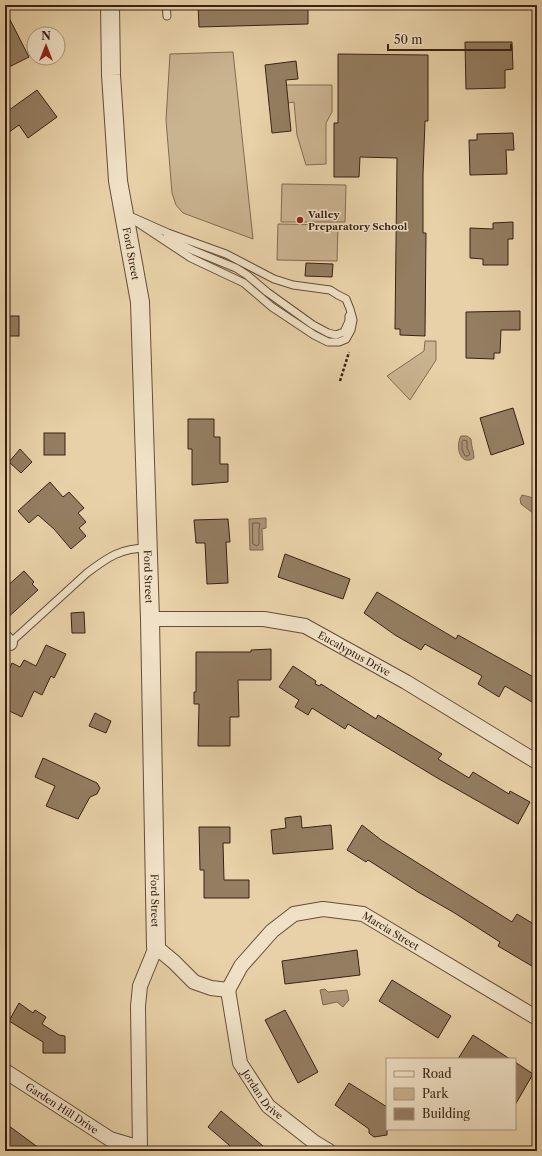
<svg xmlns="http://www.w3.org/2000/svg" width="542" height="1156" font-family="'Libre Caslon Text',serif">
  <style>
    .green { fill: #cab38f; stroke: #826a52 }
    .water { fill: #ac9576; stroke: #7e674f }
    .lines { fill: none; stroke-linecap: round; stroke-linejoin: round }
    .shore { stroke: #725b45; stroke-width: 1 }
    .building { fill: #947d61; stroke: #392114 }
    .service-casing { stroke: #654d39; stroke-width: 9 }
    .minor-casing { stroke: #654d39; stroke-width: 16 }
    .tertiary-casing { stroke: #654d39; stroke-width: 20 }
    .path { stroke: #392114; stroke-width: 2.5; stroke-dasharray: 3 2; stroke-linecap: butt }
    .service { stroke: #f0e1c6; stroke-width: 7 }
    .minor { stroke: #f0e1c6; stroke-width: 14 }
    .tertiary { stroke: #f0e1c6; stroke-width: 18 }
    .poi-dot { fill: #8f2418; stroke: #f0e1c6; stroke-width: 1.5 }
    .labels { text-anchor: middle; stroke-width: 3; stroke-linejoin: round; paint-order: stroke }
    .poi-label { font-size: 10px; font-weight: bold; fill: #392114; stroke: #f0e1c6; text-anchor: start }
    .street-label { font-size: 10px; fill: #392114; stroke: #f0e1c6 }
  </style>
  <rect width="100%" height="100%" fill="#e8d1a8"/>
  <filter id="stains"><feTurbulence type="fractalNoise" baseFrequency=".005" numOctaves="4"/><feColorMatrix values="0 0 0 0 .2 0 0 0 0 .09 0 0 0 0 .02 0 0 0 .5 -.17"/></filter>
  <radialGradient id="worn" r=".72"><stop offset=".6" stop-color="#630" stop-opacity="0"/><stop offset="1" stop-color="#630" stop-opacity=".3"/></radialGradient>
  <g class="green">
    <polygon points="233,52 253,239 183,213 176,205 172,193 166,120 170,54"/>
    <polygon points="286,85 332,85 332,112 326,123 326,164 306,165 297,135 294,102 288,103"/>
    <polygon points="282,184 346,185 345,222 281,222"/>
    <polygon points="278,224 338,225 337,261 277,260"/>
    <polygon points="425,341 436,341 436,360 410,400 387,376 424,351"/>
  </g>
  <g class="water">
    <path d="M461,436H467L471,439C471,446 474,451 474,458C460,467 455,446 461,436Z"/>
    <polygon points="522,495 530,497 537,501 537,516 521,504 520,499"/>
    <polygon points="266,518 266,528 262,529 263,550 250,550 249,519"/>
    <polygon points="325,989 328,992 347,990 349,1000 343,1007 337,1002 323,1005 320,990"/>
  </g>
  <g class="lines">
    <g class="shore">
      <polygon points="464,440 467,441 467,448 470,454 468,456 465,456 462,449 462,442"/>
      <polygon points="253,523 259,523 260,524 259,529 259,544 257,546 253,544"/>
    </g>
  </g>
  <g class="building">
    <polygon points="198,5 308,5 308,24 199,27"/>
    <polygon points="5,10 29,57 5,69"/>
    <polygon points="465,42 512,42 513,69 505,70 505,88 466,89"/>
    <polygon points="338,54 428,55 428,121 425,121 423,175 423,233 426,233 425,336 400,335 400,329 395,329 397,158 360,157 359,177 334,177 334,123 338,123"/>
    <polygon points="296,61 298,79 286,80 291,131 272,133 265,65"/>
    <polygon points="37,90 57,117 28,138 19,125 5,135 5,113"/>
    <polygon points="513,133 514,150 506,150 507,174 470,175 469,140 477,140 477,134"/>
    <polygon points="513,222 513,239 508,239 508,265 483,265 483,259 470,258 470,228 493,229 493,223"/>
    <polygon points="306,263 333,264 332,277 305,276"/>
    <polygon points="520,311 520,330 501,330 500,353 494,353 494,359 466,358 466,312"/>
    <rect x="5" y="316" width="14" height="20"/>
    <polygon points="513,408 524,444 491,455 480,418"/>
    <polygon points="188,419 214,419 214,437 220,437 220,464 228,464 228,482 192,485 192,449 188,449"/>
    <rect x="44" y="433" width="21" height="22"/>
    <polygon points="20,449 32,462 21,473 9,462"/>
    <polygon points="50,482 63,497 69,492 84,508 78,513 86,522 79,528 86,536 71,549 54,529 38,515 29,523 18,511"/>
    <polygon points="228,519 230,542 226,542 228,583 207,584 205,543 196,543 194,520"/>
    <polygon points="285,554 350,579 343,599 278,577"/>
    <polygon points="24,571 34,582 32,584 38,590 5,620 5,588"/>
    <polygon points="377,592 456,639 458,635 537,679 537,705 505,686 499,697 478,684 482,676 425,644 421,650 395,635 364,613"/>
    <polygon points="84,612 85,633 72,633 71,613"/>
    <polygon points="46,645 66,654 54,678 51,676 42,695 34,691 22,717 5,709 5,677 12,663 20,667 24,660 36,666"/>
    <polygon points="271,649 271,680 238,680 239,717 230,717 230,746 198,746 199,704 194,704 194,692 196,692 196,652 251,652 251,650"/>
    <polygon points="293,666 316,681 315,684 320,686 321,684 376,719 378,715 442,754 438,759 469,778 473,772 509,794 510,791 530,802 518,824 439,779 348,724 345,729 312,708 308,715 295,707 299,700 279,687"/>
    <polygon points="95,713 111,721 106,733 89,726"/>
    <polygon points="43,758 97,783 100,788 97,794 90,797 78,819 46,806 55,786 35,777"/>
    <polygon points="301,816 302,828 331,825 333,849 273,854 271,830 286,828 285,818"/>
    <polygon points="362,825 381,840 512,922 517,914 537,926 537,969 498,946 500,942 453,912 418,892 368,860 366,862 347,850"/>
    <polygon points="199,827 230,827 230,843 223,843 224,880 249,880 249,898 204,898 204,870 200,870"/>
    <polygon points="357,950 360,975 285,984 282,961"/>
    <polygon points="392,980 451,1016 438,1038 379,1001"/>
    <polygon points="19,1003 33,1013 35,1010 46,1017 42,1024 59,1035 65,1036 65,1053 43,1053 43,1042 9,1021"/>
    <polygon points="285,1010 318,1072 298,1083 265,1020"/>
    <polygon points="473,1035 510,1059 458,1059"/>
    <polygon points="515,1062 533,1074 515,1105"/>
    <polygon points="349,1083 387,1107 387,1135 374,1137 369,1133 369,1129 335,1105"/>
    <polygon points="221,1111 269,1151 236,1151 208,1127"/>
    <polygon points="5,1123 43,1151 10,1151 5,1147"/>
  </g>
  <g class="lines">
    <defs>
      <g id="service">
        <polyline points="166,5 167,16"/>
        <polygon points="123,213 168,233 226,254 274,279 293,285 330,290 338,295 346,299 350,309 353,320 351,330 346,339 339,342 328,342 314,335 272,307 244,283 191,258"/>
        <polyline points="167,237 192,250 236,268 247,275 267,292 313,325 328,333 336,335 344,332 349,321 349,316"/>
        <path d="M10,643L87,573C108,557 121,548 147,548"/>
      </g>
      <g id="minor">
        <path id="s1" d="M150,619H264L305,626L406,682L537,762"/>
        <polyline points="5,638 10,643"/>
        <path id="s2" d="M228,990L241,966L272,931L294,914L323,909L363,914L537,1018"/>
        <path id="s3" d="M228,990L240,1063L268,1106L314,1142L329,1151"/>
        <path id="s4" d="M5,1071L110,1139L140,1148"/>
        <polyline points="140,1151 138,1006 140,986 156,947 174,962 194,982 211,988 228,990"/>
      </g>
      <g id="tertiary">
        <path id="s5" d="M110,5L111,75L118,181L140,302L150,619L156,947"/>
      </g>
    </defs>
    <use href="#service" class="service-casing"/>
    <use href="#minor" class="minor-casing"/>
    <use href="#tertiary" class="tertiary-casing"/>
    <polyline class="path" points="340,381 349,352"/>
    <use href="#service" class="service"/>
    <use href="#minor" class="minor"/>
    <use href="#tertiary" class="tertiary"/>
  </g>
  <circle class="poi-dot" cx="300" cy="220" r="4"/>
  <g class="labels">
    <g class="poi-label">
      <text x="308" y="218">Valley<tspan x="308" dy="12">Preparatory School</tspan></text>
    </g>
    <g class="street-label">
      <text dy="4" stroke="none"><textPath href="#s5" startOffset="250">Ford Street</textPath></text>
      <text dy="4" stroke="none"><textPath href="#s5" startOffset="574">Ford Street</textPath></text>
      <text dy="4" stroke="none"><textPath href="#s1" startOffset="212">Eucalyptus Drive</textPath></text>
      <text dy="4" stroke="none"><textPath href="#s5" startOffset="898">Ford Street</textPath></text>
      <text dy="4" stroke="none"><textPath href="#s2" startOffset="204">Marcia Street</textPath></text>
      <text dy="4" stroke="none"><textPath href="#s3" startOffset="113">Jordan Drive</textPath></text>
      <text dy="4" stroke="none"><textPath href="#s4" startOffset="68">Garden Hill Drive</textPath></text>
    </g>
  </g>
  <rect width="542" height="1156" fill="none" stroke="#e8d1a8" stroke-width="20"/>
  <rect x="6" y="6" width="530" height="1144" fill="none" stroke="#392114" stroke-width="2"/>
  <rect x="10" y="10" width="522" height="1136" fill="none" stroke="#392114"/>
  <rect x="386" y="1058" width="130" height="72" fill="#f0e1c6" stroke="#a7947f"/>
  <rect x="394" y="1071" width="20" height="6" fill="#f0e1c6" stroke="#a7947f"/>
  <text x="422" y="1078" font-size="12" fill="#392114">Road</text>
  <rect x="394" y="1088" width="20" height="12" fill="#cab38f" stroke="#a7947f"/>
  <text x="422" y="1098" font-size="12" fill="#392114">Park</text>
  <rect x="394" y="1108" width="20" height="12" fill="#947d61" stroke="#a7947f"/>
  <text x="422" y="1118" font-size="12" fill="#392114">Building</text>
  <g transform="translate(46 46)"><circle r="19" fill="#f0e1c6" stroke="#a7947f"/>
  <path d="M0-3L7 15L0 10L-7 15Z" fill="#8f2418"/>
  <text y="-6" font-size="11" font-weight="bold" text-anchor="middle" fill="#392114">N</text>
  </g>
  <path d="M388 44v6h123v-6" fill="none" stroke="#392114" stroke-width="2"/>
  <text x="394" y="44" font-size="12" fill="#392114" stroke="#f0e1c6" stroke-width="3" paint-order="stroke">50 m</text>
  <rect width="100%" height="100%" filter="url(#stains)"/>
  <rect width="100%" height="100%" fill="url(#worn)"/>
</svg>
